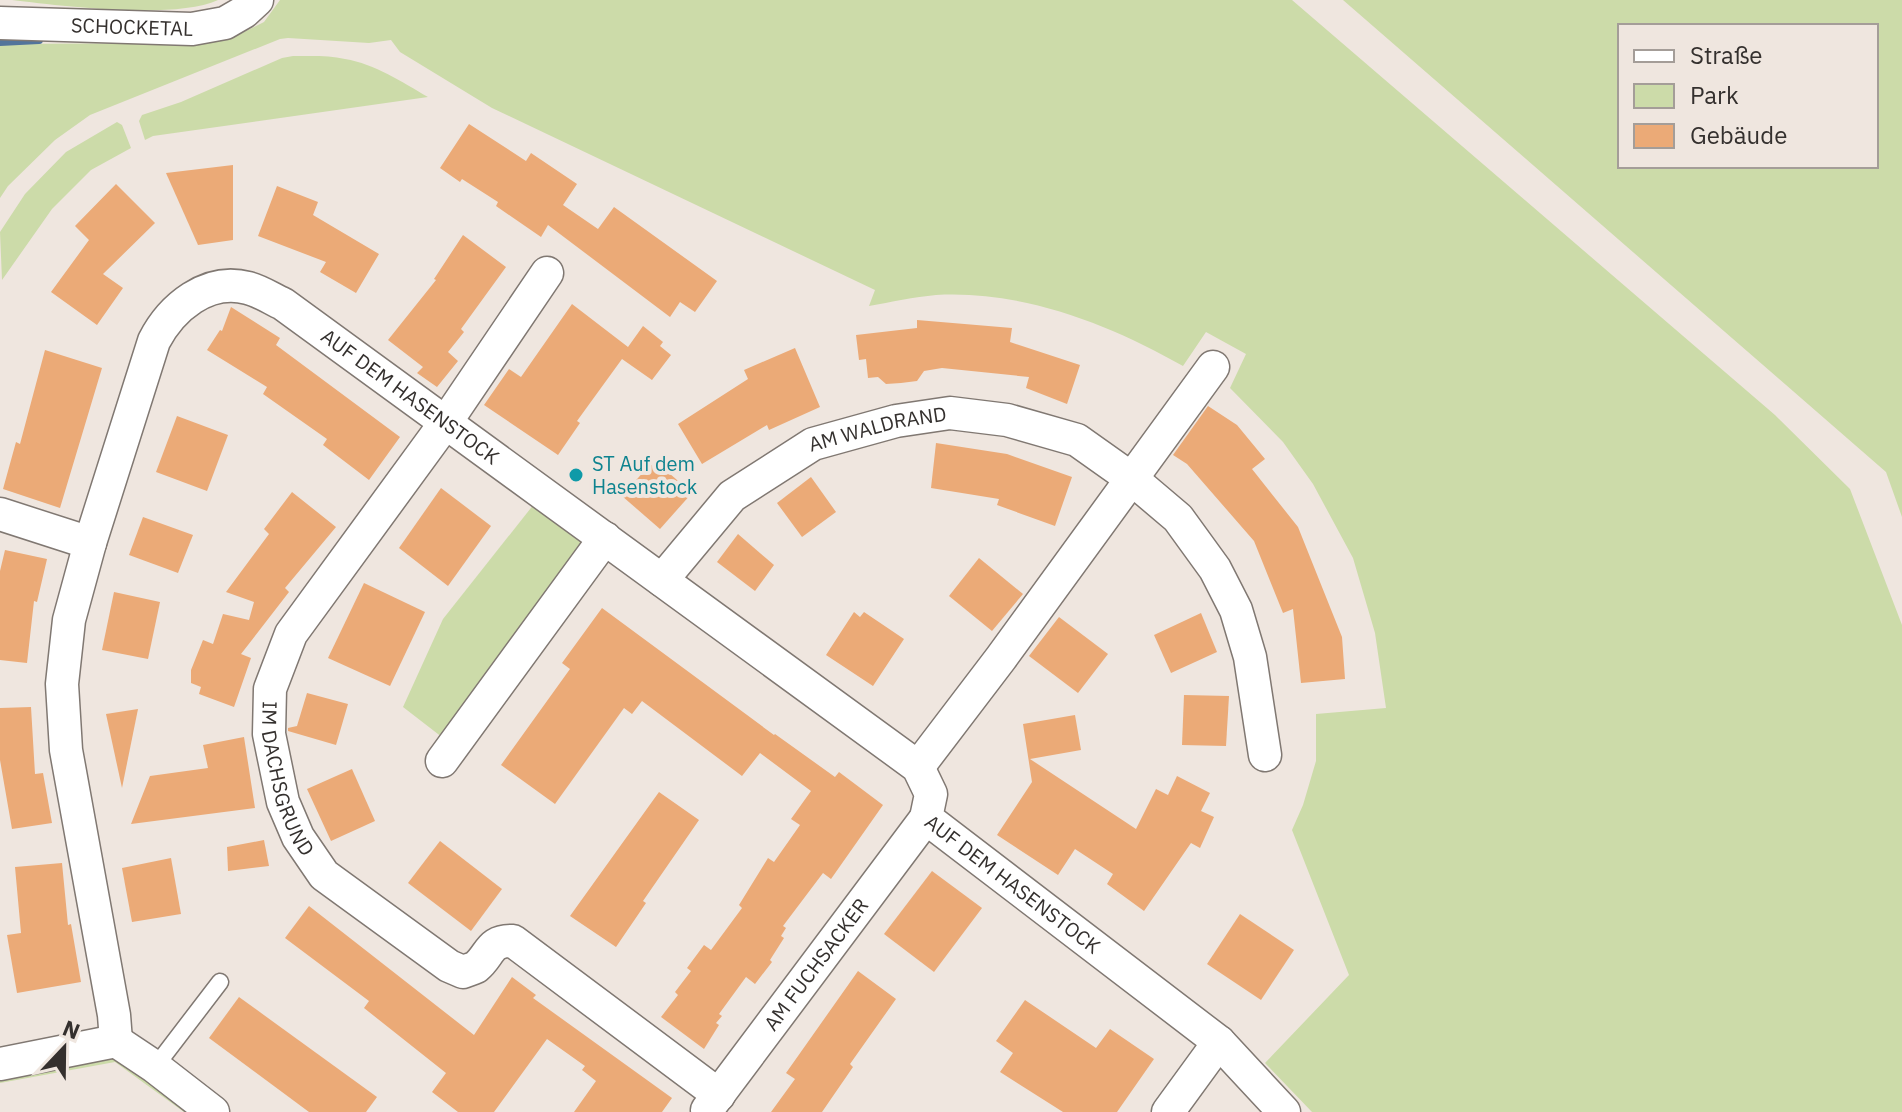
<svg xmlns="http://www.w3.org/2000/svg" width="1902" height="1112" font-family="'IBM Plex Sans',sans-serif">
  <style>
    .green { fill: #ccdba9; fill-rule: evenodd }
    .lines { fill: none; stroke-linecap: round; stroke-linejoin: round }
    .stream { stroke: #53749b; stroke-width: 8 }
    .building { fill: #ebaa77 }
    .lane-casing { stroke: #807872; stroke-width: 19 }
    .street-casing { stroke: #807872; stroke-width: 35 }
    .lane { stroke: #fff; stroke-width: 16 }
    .street { stroke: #fff; stroke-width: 32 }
    .culture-dot { fill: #0f9aa8; stroke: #efe6df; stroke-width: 3 }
    .labels { text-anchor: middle; stroke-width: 8; stroke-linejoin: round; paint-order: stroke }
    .street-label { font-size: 20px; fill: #34302e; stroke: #efe6df }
    .culture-label { font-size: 20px; fill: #0d838f; stroke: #efe6df; text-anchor: start }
  </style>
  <rect width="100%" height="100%" fill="#efe6df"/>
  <g class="green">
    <path d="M12,0H218C174,20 62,6 12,0Z"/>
    <path d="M280,0H1292L1775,415L1850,489L1902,625V1112H1312L1265,1063L1349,975L1292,830L1303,805L1316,761V714L1386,708L1375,633L1353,558L1313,484L1283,442L1230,388L1246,354L1206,332L1183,366C1109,324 1022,290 936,295C914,297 891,302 869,306L875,290L492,108L400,52L391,40L369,43L288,38L280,39L90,115L55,140L8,186L0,198V44L185,43L234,37L264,22Z"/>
    <path d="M1343,0H1902V517L1886,472ZM1620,26H1876V166H1620Z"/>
    <path d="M293,56C310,56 329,55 345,59C375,64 402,82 428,97L153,136L145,140L139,121L142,115L181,102L282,58Z"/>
    <polygon points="117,122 122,125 131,148 91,170 52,209 2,280 0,232 25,194 66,152"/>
    <polygon points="538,499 595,538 447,741 403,707 443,619"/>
    <polygon points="112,1054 196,1112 184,1112 115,1062 0,1083 0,1076"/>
  </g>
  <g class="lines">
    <polyline class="stream" points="0,42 39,40"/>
  </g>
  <g class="building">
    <polygon points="469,124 526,161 531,153 577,184 563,205 598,229 614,207 717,281 695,312 680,302 670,317 548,225 541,237 496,206 498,202 462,179 460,182 440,168"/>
    <polygon points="233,165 233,240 198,245 166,173"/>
    <polygon points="116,184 155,223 103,274 123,288 97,325 51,292 89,240 75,226"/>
    <polygon points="277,186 318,202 313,215 379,254 356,293 320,272 326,262 258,236"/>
    <polygon points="463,235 506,267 461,329 464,332 448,352 458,361 437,387 417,373 423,367 388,340 436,280 434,279"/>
    <polygon points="572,304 628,347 643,326 663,342 660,346 671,355 652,380 622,359 577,421 580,423 558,455 484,405 509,369 521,377"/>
    <polygon points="231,307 280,338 276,345 400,437 369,480 323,445 327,439 263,394 267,387 207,350 220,330 222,331"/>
    <polygon points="917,320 1012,328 1010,342 1080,365 1067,404 1026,388 1029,377 942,368 924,371 917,381 901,383 886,384 878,377 868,378 866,359 859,360 856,335 917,328"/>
    <polygon points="795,348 820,407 769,430 767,425 702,464 678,424 748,379 744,370"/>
    <polygon points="45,350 102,368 60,508 3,489 16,442 20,444"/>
    <polygon points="1208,406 1237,425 1265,459 1252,469 1298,527 1342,637 1345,679 1301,683 1293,609 1283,613 1254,541 1187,464 1173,455"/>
    <polygon points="177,416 228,435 207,491 156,472"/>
    <polygon points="936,443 1007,454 1072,477 1055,526 997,505 999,499 931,488"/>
    <polygon points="654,460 692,493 660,529 622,496"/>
    <polygon points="811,477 836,512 802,537 777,503"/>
    <polygon points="441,488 491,526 448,586 399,548"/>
    <polygon points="292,492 336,527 285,588 289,592 241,654 251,658 234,707 199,694 201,687 191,683 191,670 203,640 213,644 223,614 249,620 254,602 226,592 269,534 264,529"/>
    <polygon points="143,517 193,535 178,573 129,555"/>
    <polygon points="738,534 774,565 755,591 717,562"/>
    <polygon points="5,550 47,559 37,602 34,601 27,663 0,660 0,571"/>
    <polygon points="979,558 1023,594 992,631 949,596"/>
    <polygon points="364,583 425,612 390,686 328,658"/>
    <polygon points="114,592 160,602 148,659 102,650"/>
    <polygon points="602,608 774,735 775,734 835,777 839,772 883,805 831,879 823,873 783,926 786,928 781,936 784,938 770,960 772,962 755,984 746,977 719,1014 722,1016 716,1023 719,1025 704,1049 661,1017 678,995 675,992 691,971 687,968 704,945 711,950 742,908 739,905 768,858 774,862 800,825 791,819 811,791 760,753 742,776 642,701 632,714 624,708 555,804 501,765 570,669 562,663"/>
    <polygon points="854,612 860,617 864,612 904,639 873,686 826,655"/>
    <polygon points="1201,613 1217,652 1171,673 1154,635"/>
    <polygon points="1059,617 1108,654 1078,693 1029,656"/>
    <polygon points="307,693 348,704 336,745 288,731 288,728 297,726"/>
    <polygon points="1184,695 1229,696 1226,746 1182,745"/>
    <polygon points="31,707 35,774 43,773 52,823 12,829 0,760 0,708"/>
    <polygon points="138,709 122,788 106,714"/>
    <polygon points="1075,715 1081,750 1030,759 1136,829 1156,789 1168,795 1177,776 1210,793 1201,811 1214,817 1200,848 1191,843 1144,911 1107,884 1113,874 1075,849 1058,875 997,835 1032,782 1023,724"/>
    <polygon points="244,737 255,808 131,824 150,776 208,768 203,745"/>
    <polygon points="352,769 375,821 331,841 307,789"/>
    <polygon points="659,792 699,820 643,901 646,903 616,947 570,916"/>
    <polygon points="264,840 269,866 228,871 227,847"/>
    <polygon points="440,841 502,889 471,931 408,883"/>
    <polygon points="171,858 181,914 132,922 122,868"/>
    <polygon points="62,863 68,925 71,924 81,982 17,993 7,935 21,933 15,867"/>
    <polygon points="932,871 982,908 934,972 884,934"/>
    <polygon points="309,906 474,1035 512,977 536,995 533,998 672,1098 662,1112 574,1112 596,1081 582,1070 585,1066 547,1039 494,1112 458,1112 432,1092 446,1073 364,1008 369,1001 285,938"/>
    <polygon points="1240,914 1294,950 1261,1000 1207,964"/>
    <polygon points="858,971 896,999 850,1064 853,1067 822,1112 771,1112 795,1079 786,1073"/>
    <polygon points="239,997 377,1097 366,1112 309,1112 209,1038"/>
    <polygon points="1025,1000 1096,1048 1110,1029 1154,1059 1117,1112 1063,1112 1000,1072 1013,1053 996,1041"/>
  </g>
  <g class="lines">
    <defs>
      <polyline id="lane" points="155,1067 220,982"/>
      <g id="street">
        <path id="s1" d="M0,23L192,29L225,23L244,12L257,0"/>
        <path id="s2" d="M547,273L446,422L291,634L270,689L269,734L283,802L298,837L324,875L449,966L463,972C468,970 472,969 476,967C491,955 488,940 513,941L719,1095"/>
        <polyline points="0,514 90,543"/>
        <path id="s3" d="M662,580L732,496L813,444L896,421L950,413L1007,420L1077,440L1132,479L1178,518L1215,569L1236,610L1250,657L1265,755"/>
        <polyline points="442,761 605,538"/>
        <polyline points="918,767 1001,658 1213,367"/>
        <path id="s4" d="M116,1041L114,1015L66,750L62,684L69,620L90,543L154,341C171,308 207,277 248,288C260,291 272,299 283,304L918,767L931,794L926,818L1219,1042L1284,1112"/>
        <polyline points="116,1041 155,1067 213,1112"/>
        <polyline points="0,1064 116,1041"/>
        <path id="s5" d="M707,1110L926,818"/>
        <polyline points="1168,1112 1219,1042"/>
      </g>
    </defs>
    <use href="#lane" class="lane-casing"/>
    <use href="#street" class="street-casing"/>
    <use href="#lane" class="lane"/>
    <use href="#street" class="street"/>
  </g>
  <circle class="culture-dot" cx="576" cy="475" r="8"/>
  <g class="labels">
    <g class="street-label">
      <text dy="7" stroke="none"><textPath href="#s1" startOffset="132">SCHOCKETAL</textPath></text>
      <text dy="7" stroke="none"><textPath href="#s4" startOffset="1030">AUF DEM HASENSTOCK</textPath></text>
      <text dy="7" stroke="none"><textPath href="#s3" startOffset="272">AM WALDRAND</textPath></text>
      <text dy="7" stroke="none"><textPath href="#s2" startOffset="594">IM DACHSGRUND</textPath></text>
      <text dy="7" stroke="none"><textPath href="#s4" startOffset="1822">AUF DEM HASENSTOCK</textPath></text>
      <text dy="7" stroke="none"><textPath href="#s5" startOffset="182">AM FUCHSACKER</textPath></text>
    </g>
    <g class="culture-label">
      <text x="592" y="471">ST Auf dem<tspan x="592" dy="23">Hasenstock</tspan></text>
    </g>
  </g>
  <rect x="1618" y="24" width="260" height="144" fill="#efe6df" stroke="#a49d98" stroke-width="2"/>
  <rect x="1634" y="50" width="40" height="12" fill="#ffffff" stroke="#a49d98" stroke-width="2"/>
  <text x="1690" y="64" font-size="24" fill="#34302e">Straße</text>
  <rect x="1634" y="84" width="40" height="24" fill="#ccdba9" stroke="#a49d98" stroke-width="2"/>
  <text x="1690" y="104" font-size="24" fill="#34302e">Park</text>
  <rect x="1634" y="124" width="40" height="24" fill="#ebaa77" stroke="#a49d98" stroke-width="2"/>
  <text x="1690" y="144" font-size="24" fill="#34302e">Gebäude</text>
  <g transform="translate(64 1048) rotate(22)" stroke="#efe6df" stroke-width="6" paint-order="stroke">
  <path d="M0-6L14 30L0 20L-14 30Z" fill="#34302e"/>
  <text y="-12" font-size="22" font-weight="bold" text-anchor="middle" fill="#34302e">N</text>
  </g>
</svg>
